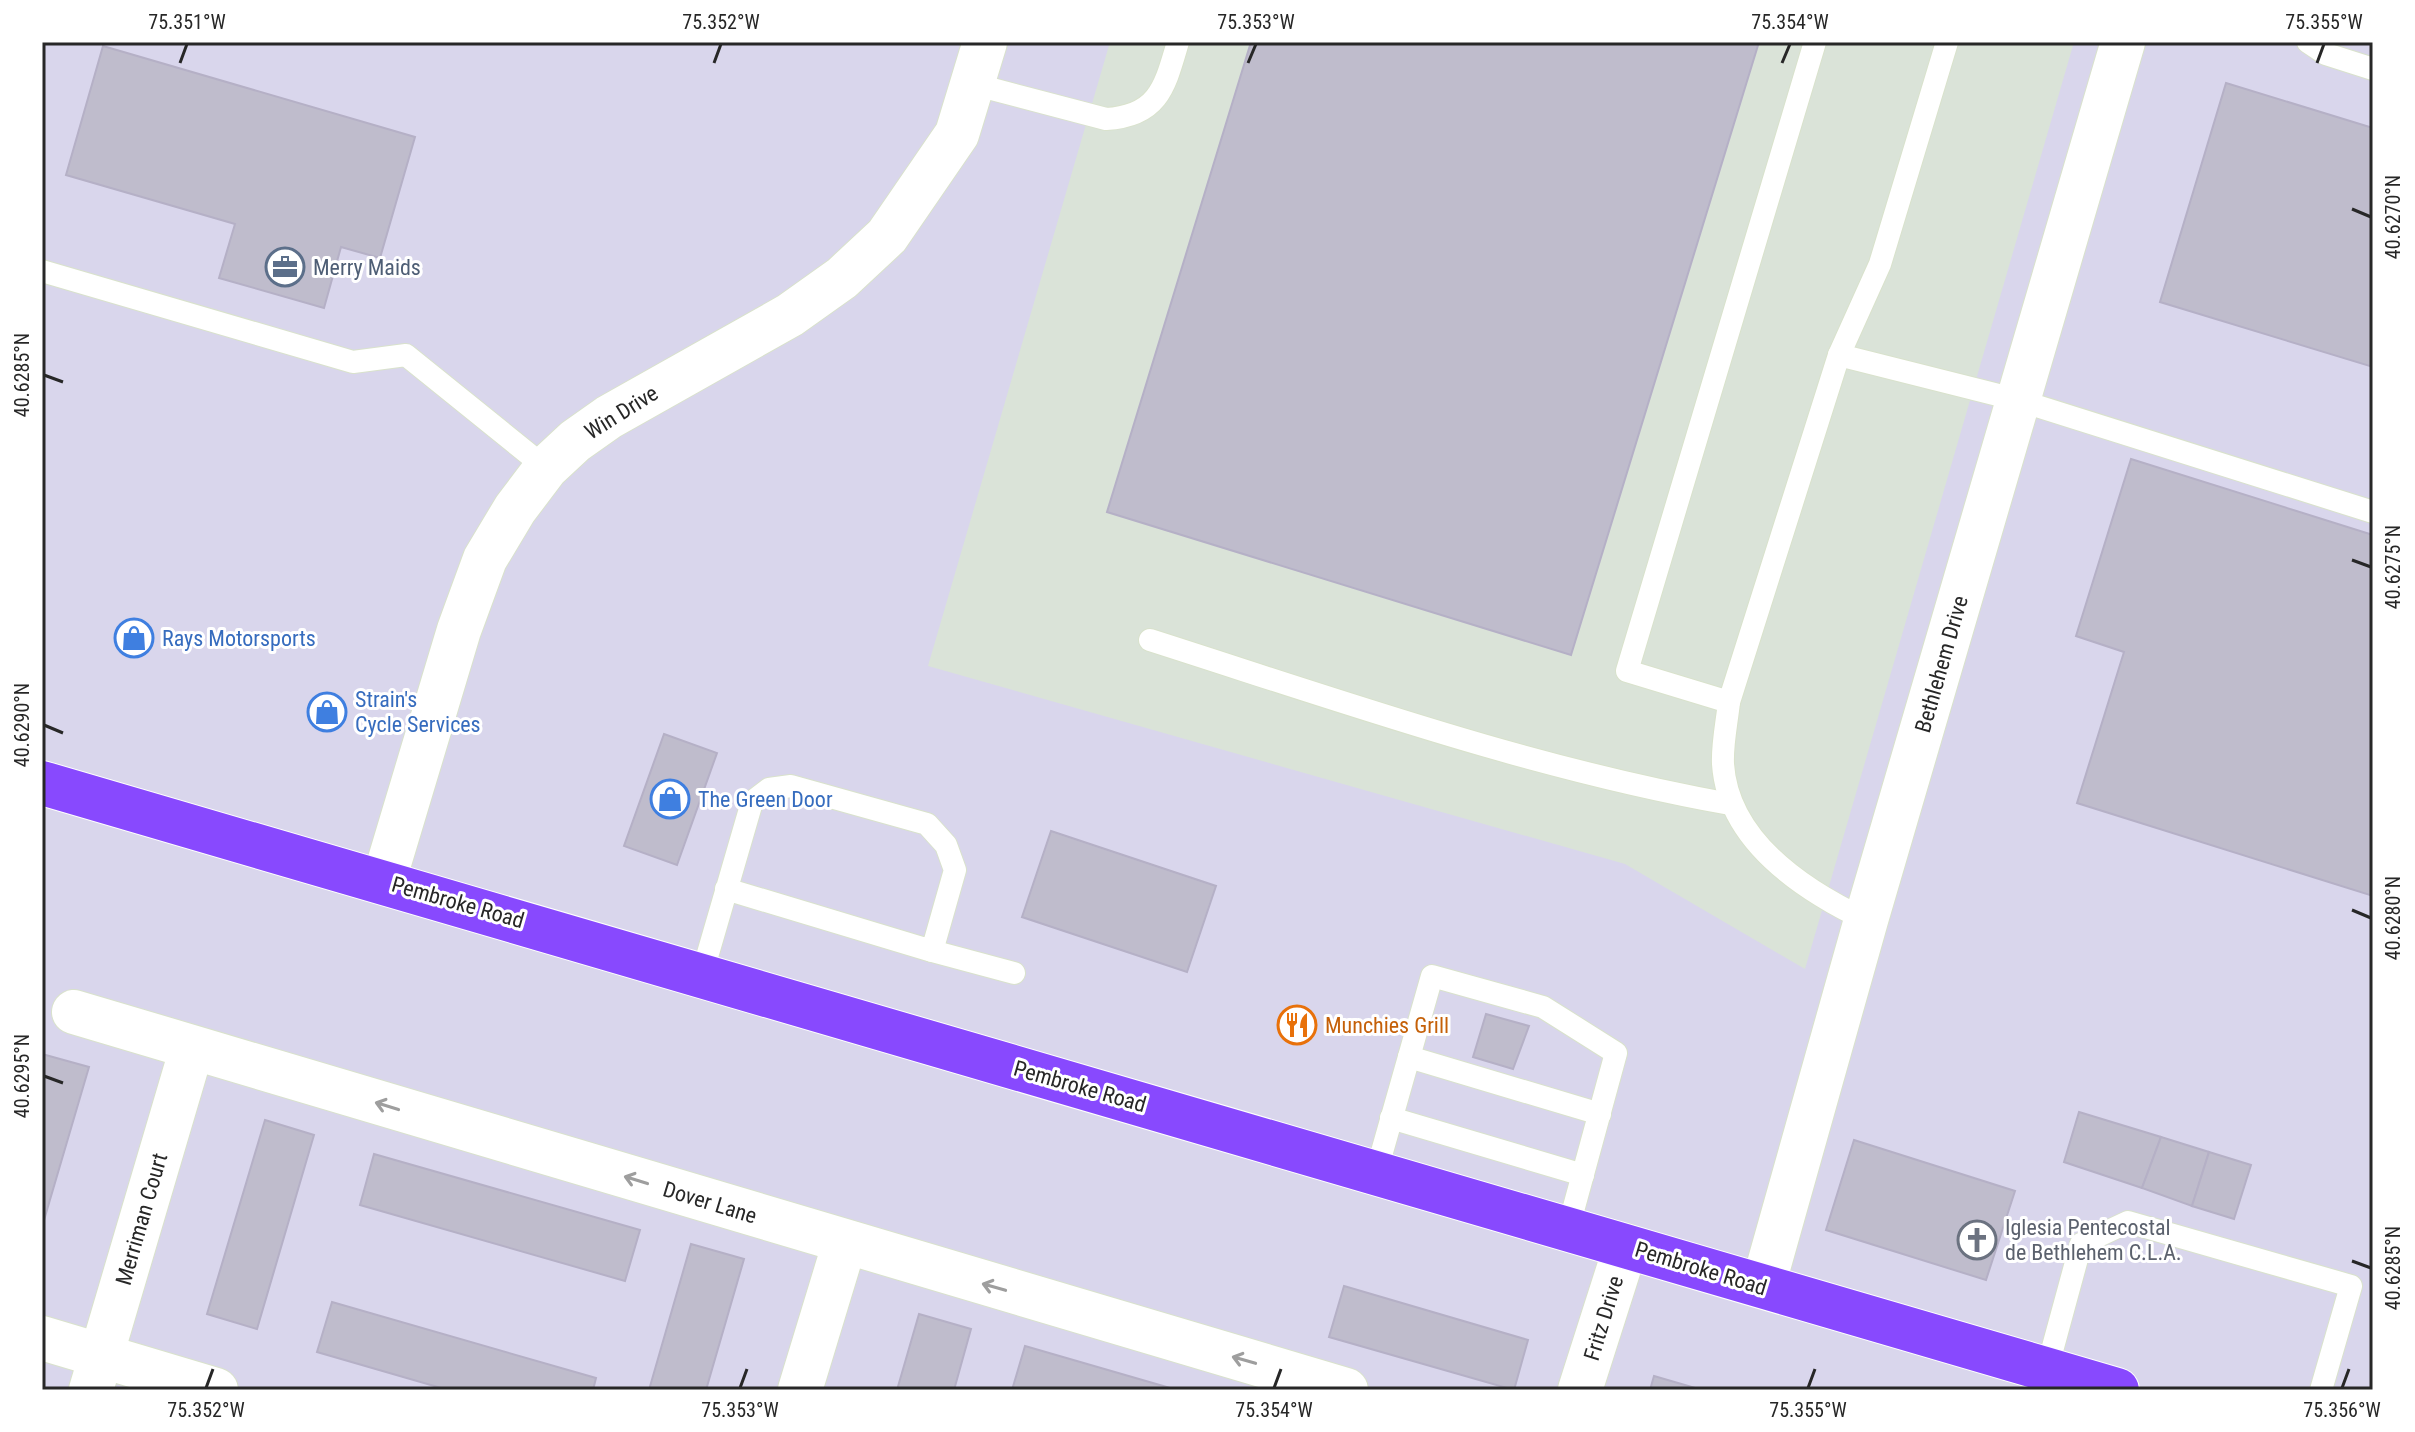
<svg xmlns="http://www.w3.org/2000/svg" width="2415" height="1432" font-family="'Roboto Condensed',sans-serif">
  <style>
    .industrial { fill: #dae3d8 }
    .building { fill: #bfbccc; stroke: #b5b0c6; stroke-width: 2 }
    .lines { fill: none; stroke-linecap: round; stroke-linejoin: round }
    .service-casing { stroke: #d9e2cc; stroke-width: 24 }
    .minor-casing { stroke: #d9e2cc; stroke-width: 46 }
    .primary-casing { stroke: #fff; stroke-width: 46 }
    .service { stroke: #fff; stroke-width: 22 }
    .minor { stroke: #fff; stroke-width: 44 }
    .primary { stroke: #8849fe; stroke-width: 44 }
    .oneway { stroke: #9e9e9e }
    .ticks { fill: none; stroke: #272727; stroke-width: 3 }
    .labels { text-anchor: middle; stroke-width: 6; stroke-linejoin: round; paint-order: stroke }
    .service-label { font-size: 22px; fill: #4e5e75; stroke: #fff; text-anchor: start }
    .street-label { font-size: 22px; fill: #272727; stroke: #fff }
    .shop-label { font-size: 22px; fill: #366cbe; stroke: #fff; text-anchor: start }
    .food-label { font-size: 22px; fill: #c56008; stroke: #fff; text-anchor: start }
    .worship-label { font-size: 22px; fill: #5b616d; stroke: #fff; text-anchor: start }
    .neatline { fill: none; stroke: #272727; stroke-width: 3 }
    .ticks-label { font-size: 20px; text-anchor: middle; fill: #272727 }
  </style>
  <rect width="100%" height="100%" fill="#d9d6ec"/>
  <polygon class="industrial" points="1110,42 2074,42 1805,969 1625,864 928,666"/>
  <g class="building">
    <polygon points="1251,42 1759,42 1571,655 1107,512"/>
    <polygon points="103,46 415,137 380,258 341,247 324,308 219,278 235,224 66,175"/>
    <polygon points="2226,83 2373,128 2373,367 2160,302"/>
    <polygon points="2131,459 2373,535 2373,896 2077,803 2124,652 2076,636"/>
    <polygon points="664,734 717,753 677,865 624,846"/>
    <polygon points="1051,831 1216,886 1187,972 1022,917"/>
    <polygon points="1486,1014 1529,1026 1513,1069 1473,1057"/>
    <polygon points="42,1054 89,1067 42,1227"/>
    <polygon points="2079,1112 2161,1137 2142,1188 2064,1162"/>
    <polygon points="265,1120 314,1135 257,1329 207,1314"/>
    <polygon points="2161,1137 2209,1152 2192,1206 2142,1188"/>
    <polygon points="1854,1140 2015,1191 1986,1280 1826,1230"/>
    <polygon points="2209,1152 2251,1165 2234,1219 2192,1206"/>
    <polygon points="374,1154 640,1230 625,1281 360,1205"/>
    <polygon points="691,1244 744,1259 706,1390 649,1390"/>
    <polygon points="1344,1286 1528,1340 1514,1390 1329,1337"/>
    <polygon points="332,1302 596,1378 593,1390 448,1390 317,1352"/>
    <polygon points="919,1314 971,1329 954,1390 897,1390"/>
    <polygon points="1025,1346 1177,1390 1012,1390"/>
    <polygon points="1654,1376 1702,1390 1650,1390"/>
  </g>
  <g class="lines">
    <defs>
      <g id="service">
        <polyline points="1815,42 1627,671 1729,702 1839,355 1880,264 1947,42"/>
        <polyline points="2308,42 2326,54 2373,69"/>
        <path d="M973,84L1106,119C1159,116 1165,86 1178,42"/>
        <polyline points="42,271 353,362 406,355 546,468"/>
        <polyline points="1839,355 2018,400 2373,512"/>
        <path d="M1150,640C1341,701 1533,769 1730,804"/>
        <path d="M1729,702C1727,722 1722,744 1723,764C1728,840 1803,890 1866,920"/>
        <polyline points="932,951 1014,973"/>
        <polyline points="702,974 752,802 769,789 791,786 927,824 946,845 955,870 932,951 726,889"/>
        <polyline points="1409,1057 1600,1114"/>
        <polyline points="1391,1118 1583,1175"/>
        <polyline points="1376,1173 1432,976 1543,1007 1616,1053 1568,1229"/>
        <polyline points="2047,1369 2081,1244 2128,1222 2351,1286 2321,1390"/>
      </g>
      <g id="minor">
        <polyline points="384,880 459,630 485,559 515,509 546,468 575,441 609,417 790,315 842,278 887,236 957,134 985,42"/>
        <polyline points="74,1012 1346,1390"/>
        <polyline points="1763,1286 1866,920 2123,42"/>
        <polyline points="42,1338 216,1390"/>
        <polyline points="91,1390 192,1048"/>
        <polyline points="800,1390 845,1242"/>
        <polyline points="1580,1390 1626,1246"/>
      </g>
      <polyline id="primary" points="42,783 2117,1390"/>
    </defs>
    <use href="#service" class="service-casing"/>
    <use href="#minor" class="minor-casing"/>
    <use href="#primary" class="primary-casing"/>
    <use href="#service" class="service"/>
    <use href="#minor" class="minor"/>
    <use href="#primary" class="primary"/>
  </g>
  <defs><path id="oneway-shaft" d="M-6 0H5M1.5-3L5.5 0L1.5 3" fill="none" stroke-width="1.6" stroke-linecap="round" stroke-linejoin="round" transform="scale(2)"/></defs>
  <g class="oneway">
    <use href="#oneway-shaft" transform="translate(387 1106) rotate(-163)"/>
    <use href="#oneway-shaft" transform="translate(636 1180) rotate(-163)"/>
    <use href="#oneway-shaft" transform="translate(994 1287) rotate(-164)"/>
    <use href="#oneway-shaft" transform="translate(1244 1360) rotate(-164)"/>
  </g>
  <path class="ticks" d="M180,63L187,44M714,63L721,44M1248,63L1256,44M1782,63L1790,44M2317,63L2324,44M2352,209L2371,217M44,375L63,382M2352,560L2371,567M44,725L63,733M2352,910L2371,918M44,1076L63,1083M2352,1261L2371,1268M206,1388L213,1369M740,1388L747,1369M1274,1388L1281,1369M1808,1388L1815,1369M2342,1388L2349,1369"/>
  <defs>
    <symbol id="office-ring" viewBox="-11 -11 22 22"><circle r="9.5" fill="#fff" stroke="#5c6f8a" stroke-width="1.5"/><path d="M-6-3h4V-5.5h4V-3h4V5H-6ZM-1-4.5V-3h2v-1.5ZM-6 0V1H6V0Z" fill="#5c6f8a"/></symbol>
    <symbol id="shop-ring" viewBox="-11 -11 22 22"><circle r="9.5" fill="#fff" stroke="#3f7fe0" stroke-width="1.5"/><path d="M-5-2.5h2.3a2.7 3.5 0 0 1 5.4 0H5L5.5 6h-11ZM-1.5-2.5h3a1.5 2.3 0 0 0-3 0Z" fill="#3f7fe0"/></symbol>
    <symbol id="restaurant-ring" viewBox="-11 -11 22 22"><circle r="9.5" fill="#fff" stroke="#e8710a" stroke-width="1.5"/><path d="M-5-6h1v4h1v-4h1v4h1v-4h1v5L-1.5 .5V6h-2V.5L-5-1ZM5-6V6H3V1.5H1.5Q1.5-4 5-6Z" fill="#e8710a"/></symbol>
    <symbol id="church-ring" viewBox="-11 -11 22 22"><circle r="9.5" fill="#fff" stroke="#6b7280" stroke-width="1.5"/><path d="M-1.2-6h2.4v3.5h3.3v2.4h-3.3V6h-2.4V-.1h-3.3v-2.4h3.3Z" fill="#6b7280"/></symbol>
  </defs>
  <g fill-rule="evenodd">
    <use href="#office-ring" x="263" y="245" width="44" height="44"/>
    <use href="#shop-ring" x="112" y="616" width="44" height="44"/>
    <use href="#shop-ring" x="305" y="690" width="44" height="44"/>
    <use href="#shop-ring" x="648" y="777" width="44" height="44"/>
    <use href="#restaurant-ring" x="1275" y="1003" width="44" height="44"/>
    <use href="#church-ring" x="1955" y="1218" width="44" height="44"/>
  </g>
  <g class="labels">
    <g class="service-label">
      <text x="313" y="275">Merry Maids</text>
    </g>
    <g class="street-label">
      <text transform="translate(621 412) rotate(-32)" y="8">Win Drive</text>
      <text transform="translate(1941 664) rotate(-74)" y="8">Bethlehem Drive</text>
      <text transform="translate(458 902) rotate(16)" y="8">Pembroke Road</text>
      <text transform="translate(1080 1086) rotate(16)" y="8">Pembroke Road</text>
      <text transform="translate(710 1202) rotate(17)" y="8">Dover Lane</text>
      <text transform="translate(141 1219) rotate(-74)" y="8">Merriman Court</text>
      <text transform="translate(1701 1268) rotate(17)" y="8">Pembroke Road</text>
      <text transform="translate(1603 1318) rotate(-73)" y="8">Fritz Drive</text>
    </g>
    <g class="shop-label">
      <text x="162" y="646">Rays Motorsports</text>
      <text x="355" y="707">Strain's<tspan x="355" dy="25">Cycle Services</tspan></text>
      <text x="698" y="807">The Green Door</text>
    </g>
    <g class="food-label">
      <text x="1325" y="1033">Munchies Grill</text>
    </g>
    <g class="worship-label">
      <text x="2005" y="1235">Iglesia Pentecostal<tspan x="2005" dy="25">de Bethlehem C.L.A.</tspan></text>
    </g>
  </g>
  <rect width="2415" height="1432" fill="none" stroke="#ffffff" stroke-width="88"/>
  <rect x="44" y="44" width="2327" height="1344" class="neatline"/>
  <g class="ticks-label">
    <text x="187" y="29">75.351°W</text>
    <text x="721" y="29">75.352°W</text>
    <text x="1256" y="29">75.353°W</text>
    <text x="1790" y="29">75.354°W</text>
    <text x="2324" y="29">75.355°W</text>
    <text transform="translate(2393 217) rotate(-90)" y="7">40.6270°N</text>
    <text transform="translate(22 375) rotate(-90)" y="7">40.6285°N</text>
    <text transform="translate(2393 567) rotate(-90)" y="7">40.6275°N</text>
    <text transform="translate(22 725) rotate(-90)" y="7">40.6290°N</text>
    <text transform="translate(2393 918) rotate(-90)" y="7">40.6280°N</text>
    <text transform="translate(22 1076) rotate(-90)" y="7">40.6295°N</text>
    <text transform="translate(2393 1268) rotate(-90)" y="7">40.6285°N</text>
    <text x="206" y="1417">75.352°W</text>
    <text x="740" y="1417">75.353°W</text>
    <text x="1274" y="1417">75.354°W</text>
    <text x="1808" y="1417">75.355°W</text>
    <text x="2342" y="1417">75.356°W</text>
  </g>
</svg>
